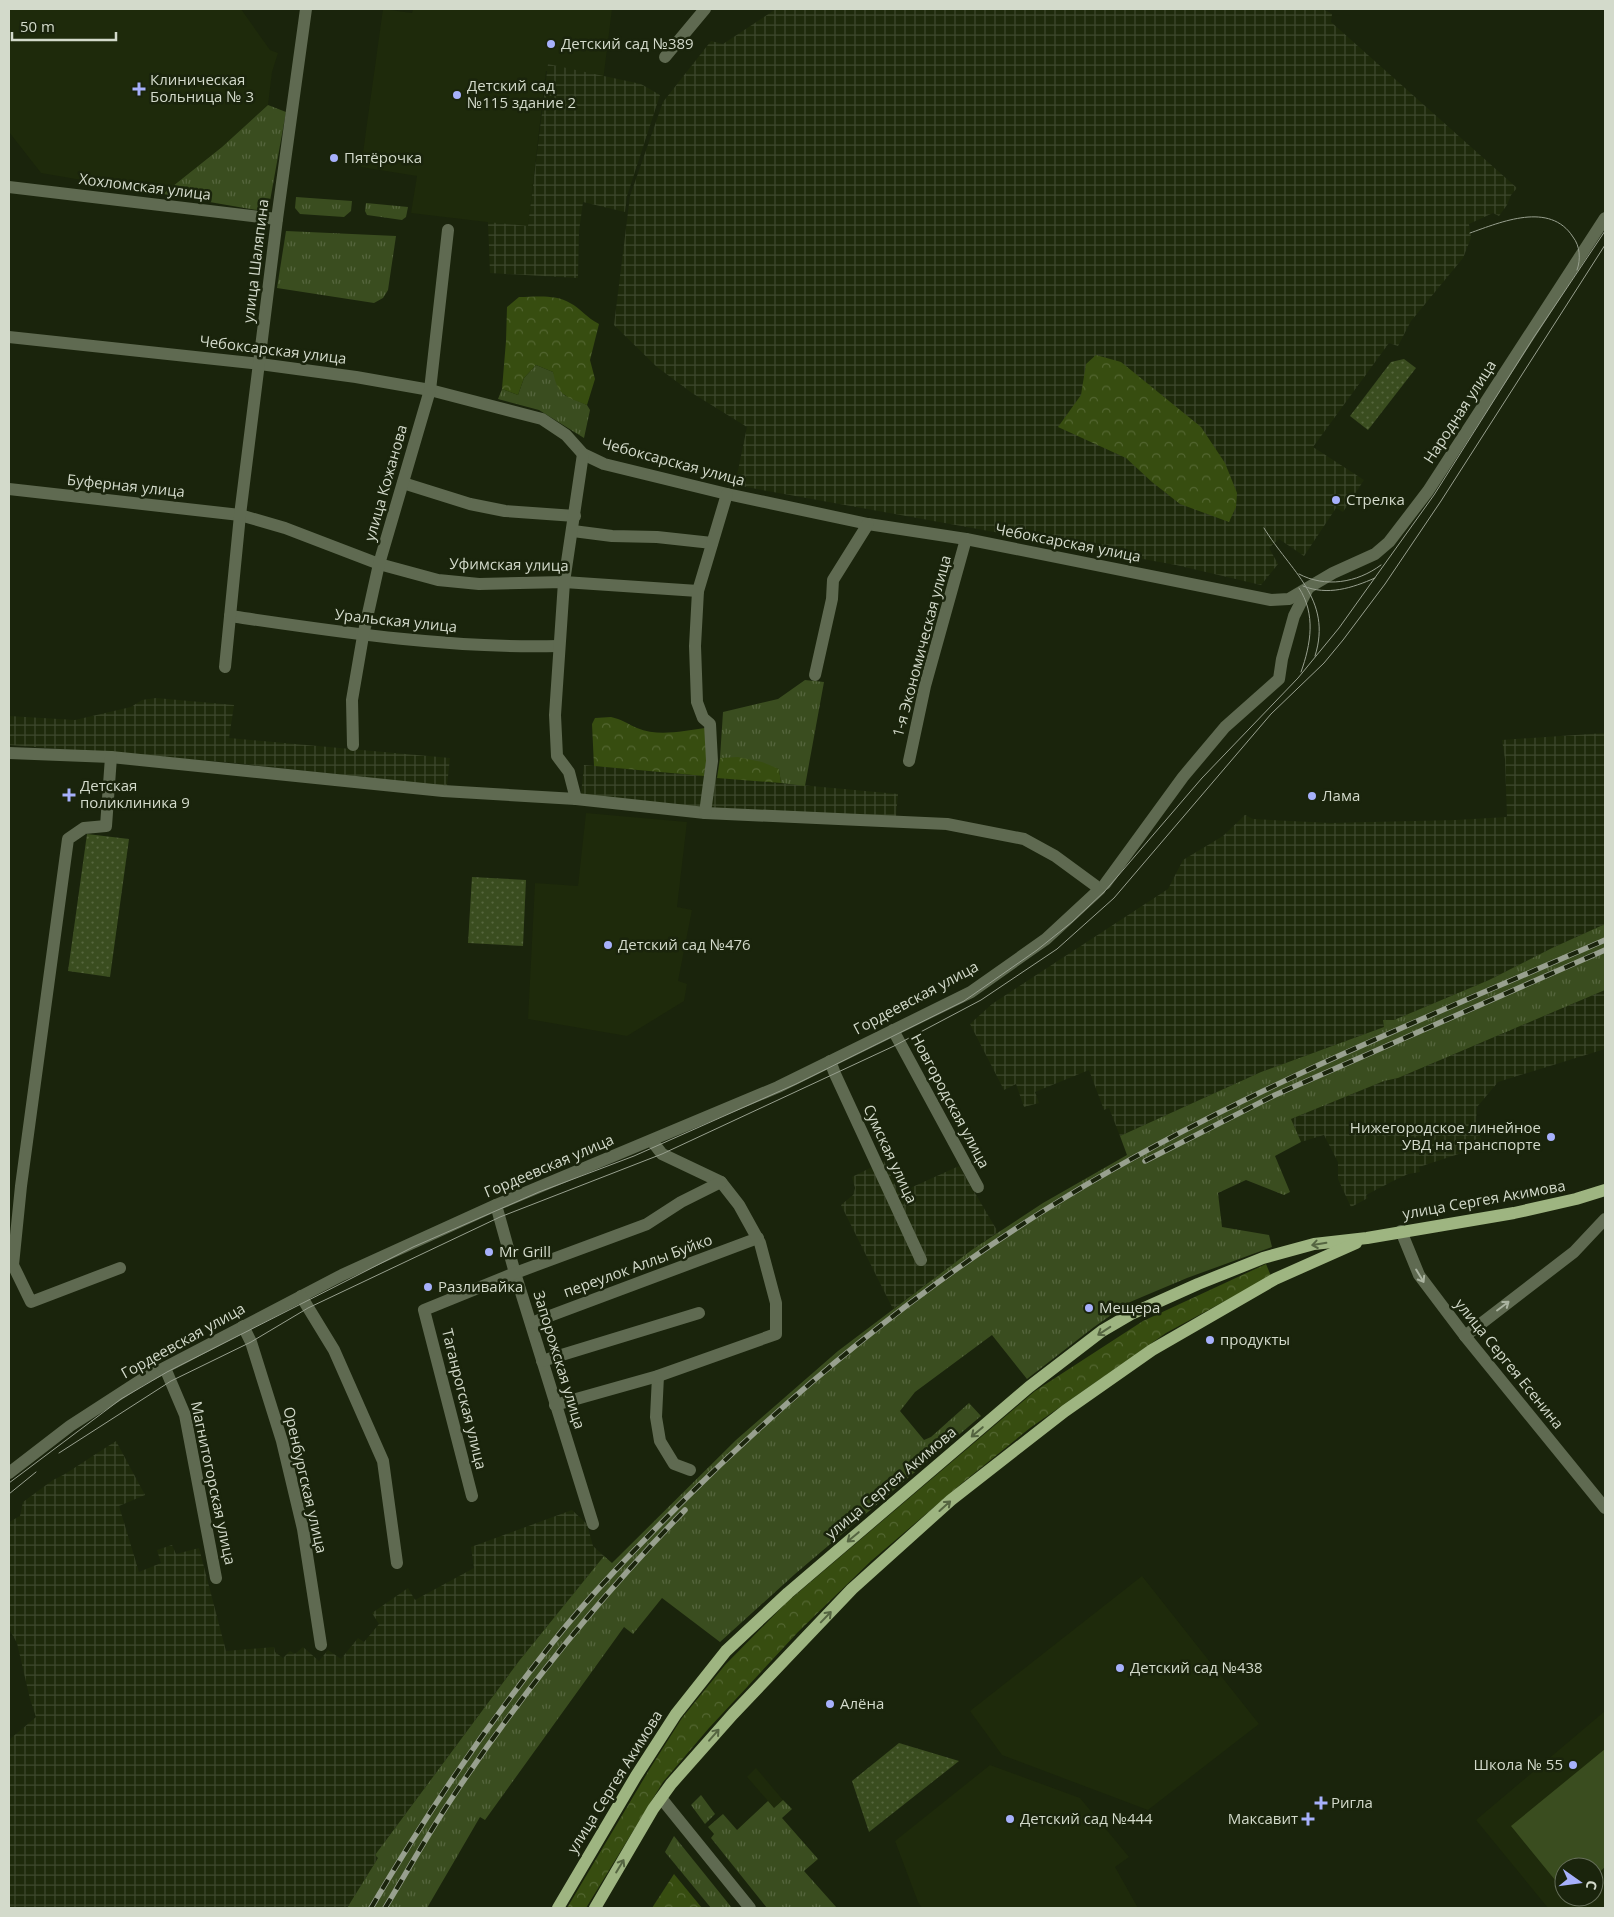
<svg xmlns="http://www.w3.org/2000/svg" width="1614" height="1917" font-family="'Open Sans',sans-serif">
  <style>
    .built { fill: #1e2a0b; fill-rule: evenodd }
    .industrial { fill: url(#industrial-grid) }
    .grass { fill: url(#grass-tufts) }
    .forest { fill: url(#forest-crowns) }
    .park { fill: url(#park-dots) }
    .pitch { fill: #3a4d1f }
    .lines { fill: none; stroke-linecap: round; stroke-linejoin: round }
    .minor { stroke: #5f6a51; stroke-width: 12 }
    .major { stroke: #9eb581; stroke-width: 12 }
    .tram { stroke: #98a08f; stroke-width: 1 }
    .rail-casing { stroke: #98a08f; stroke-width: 5.5 }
    .rail { stroke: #1a240c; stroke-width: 4; stroke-dasharray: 11; stroke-linecap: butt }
    .oneway { stroke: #556541 }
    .oneway2 { stroke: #aab3a0 }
    .poi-dot { fill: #a7b1fc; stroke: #1a240c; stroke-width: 2 }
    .labels { text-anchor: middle; stroke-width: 5; stroke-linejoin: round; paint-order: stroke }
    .poi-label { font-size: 15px; fill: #d3dacb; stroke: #1a240c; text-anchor: start }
    .street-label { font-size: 15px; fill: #d3dacb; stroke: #1a240c }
  </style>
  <defs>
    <pattern id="industrial-grid" width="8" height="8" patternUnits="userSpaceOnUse" patternTransform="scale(1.25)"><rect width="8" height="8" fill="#1e2a0b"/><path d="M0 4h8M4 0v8" fill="none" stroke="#3e482d"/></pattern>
    <pattern id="grass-tufts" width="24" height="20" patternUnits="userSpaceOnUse" patternTransform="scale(1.25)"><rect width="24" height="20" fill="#3a4d1f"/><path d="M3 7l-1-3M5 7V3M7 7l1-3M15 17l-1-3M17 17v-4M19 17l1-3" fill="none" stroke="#56663e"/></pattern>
    <pattern id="forest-crowns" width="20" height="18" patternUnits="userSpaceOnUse" patternTransform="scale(1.25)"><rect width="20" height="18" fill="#374d10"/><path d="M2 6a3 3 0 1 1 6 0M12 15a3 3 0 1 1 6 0" fill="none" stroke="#536631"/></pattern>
    <pattern id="park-dots" width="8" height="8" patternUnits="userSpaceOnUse" patternTransform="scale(1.25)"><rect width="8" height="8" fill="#3a4d1f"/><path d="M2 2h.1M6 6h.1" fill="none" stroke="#56663e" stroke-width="1.8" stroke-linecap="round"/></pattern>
  </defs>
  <rect width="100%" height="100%" fill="#1a240c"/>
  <g class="built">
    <polygon points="9,9 241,9 270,50 278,53 272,72 268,105 222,147 163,194 41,173 9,132"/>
    <polygon points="383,9 412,13 413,9 612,9 603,81 546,71 528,227 411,213 417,176 361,167"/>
    <polygon points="586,813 687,822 677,907 692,910 678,981 687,984 684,1001 627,1036 528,1019 535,883 578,886"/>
    <polygon points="1142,1576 1259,1724 1148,1810 1002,1755 970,1711"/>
    <path d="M1605,1711V1908H1548L1476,1820ZM1564,1867H1594V1897H1564Z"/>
    <polygon points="990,1765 1080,1798 1129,1857 1115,1867 1138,1908 922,1908 918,1902 895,1841"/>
    <polygon points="756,1768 783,1800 774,1808 747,1777"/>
  </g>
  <g class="industrial">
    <polygon points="776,9 1323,9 1332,14 1331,22 1517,188 1511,195 1507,205 1499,216 1493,213 1469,224 1471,238 1463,258 1411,321 1398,346 1389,343 1313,447 1364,480 1343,512 1336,508 1304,556 1279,539 1269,548 1278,564 1261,585 1176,565 735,485 747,427 692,393 657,367 614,325 630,196 663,102 711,41 723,44"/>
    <polygon points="548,64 641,84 660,95 627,196 625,212 583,202 579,231 578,278 490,273 488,222 528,226"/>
    <polygon points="156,698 234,705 229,738 450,758 447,786 225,762 9,745 9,716 75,720 131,707 142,700"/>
    <polygon points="1605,733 1605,924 1552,948 1489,980 1394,1020 1383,1020 1384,1027 1261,1072 1120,1136 1109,1108 1104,1110 1089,1070 1035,1092 1039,1103 1024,1107 1016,1084 1004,1090 970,1024 992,1004 1168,889 1183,860 1223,836 1245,815 1253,819 1330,823 1456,820 1507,817 1505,759 1502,740"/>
    <polygon points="584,765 898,794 896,816 690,808 581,795"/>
    <polygon points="1605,990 1605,1049 1498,1082 1477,1107 1476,1121 1483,1146 1419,1167 1420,1172 1408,1174 1393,1181 1366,1195 1368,1198 1351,1207 1338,1179 1338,1162 1324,1135 1301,1142 1291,1119 1384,1081 1398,1078"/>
    <polygon points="884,1161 899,1193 959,1166 998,1232 973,1249 893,1309 841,1205 853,1195 855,1188 852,1177"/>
    <polygon points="116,1441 145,1495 119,1506 139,1572 161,1563 157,1550 172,1545 176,1554 199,1548 226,1651 274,1647 275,1652 283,1658 290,1651 295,1654 303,1647 319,1661 328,1650 341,1659 358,1638 364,1642 379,1624 372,1613 408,1588 415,1600 474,1568 471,1547 572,1510 587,1524 593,1546 604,1556 519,1661 412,1805 375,1855 378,1858 347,1908 9,1908 9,1740 36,1717 30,1699 17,1643 9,1629 9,1522 20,1516 23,1502 53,1480 65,1474"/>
  </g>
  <g class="grass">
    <polygon points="268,105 286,112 268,212 163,194 222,147"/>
    <polygon points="296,197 352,201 351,211 344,217 300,214 295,208"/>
    <polygon points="366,203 408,207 406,217 402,220 367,215 365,211"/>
    <polygon points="286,231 396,236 388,290 383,298 374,303 277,288"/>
    <polygon points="536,365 553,372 564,395 587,405 590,410 584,438 539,410 498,399 502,389 518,395 524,378"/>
    <polygon points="805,680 824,682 805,786 781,783 779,769 720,758 723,712 778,699"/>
    <polygon points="1605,924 1605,990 1398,1078 1384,1081 1291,1119 1301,1142 1275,1156 1290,1192 1284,1195 1246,1180 1218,1193 1222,1227 1269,1235 1272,1247 1187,1278 1130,1302 1094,1327 1027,1379 992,1335 915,1392 900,1411 924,1440 931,1437 969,1403 981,1416 795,1574 720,1642 662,1598 633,1634 624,1627 485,1820 480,1817 427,1908 347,1908 378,1858 375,1855 519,1661 604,1556 612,1563 736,1440 838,1351 973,1249 1043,1203 1127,1155 1120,1136 1261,1072 1384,1027 1383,1020 1394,1020 1489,980 1552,948"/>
    <polygon points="701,1795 715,1814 705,1824 691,1805"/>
    <polygon points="783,1800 792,1809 782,1818 818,1859 804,1871 837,1908 767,1908 711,1838 714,1834 708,1827 723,1814 737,1830 768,1801 774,1808"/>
    <polygon points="674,1836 732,1908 711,1908 665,1852"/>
  </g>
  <g class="forest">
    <path d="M519,297C535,297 556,294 570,303C580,308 587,318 599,324L590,360L595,379L587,405C565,396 558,396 553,372L536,365L524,378L518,395L502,389L506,341L507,307Z"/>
    <polygon points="1096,355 1121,362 1201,427 1225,463 1237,493 1236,507 1229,522 1180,504 1152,482 1126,458 1058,427 1081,395 1086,364"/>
    <path d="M611,717C621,719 628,724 637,728C658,737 683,731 705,728L707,758L704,776L594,766L592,724L595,718Z"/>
    <polygon points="738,757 762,762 779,769 781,783 717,778 720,758"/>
    <polygon points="1266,1264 1271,1276 1166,1333 1030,1428 961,1484 871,1561 798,1632 709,1728 663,1782 586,1908 567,1908 649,1770 682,1718 725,1665 786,1603 1035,1391 1143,1321"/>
    <polygon points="674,1874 702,1908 652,1908"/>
  </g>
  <g class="park">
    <polygon points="1404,359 1416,368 1368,430 1350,416 1391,362"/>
    <polygon points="87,834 129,839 110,977 68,971"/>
    <polygon points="472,877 526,880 523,946 468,943"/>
    <polygon points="899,1743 959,1761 869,1832 852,1781"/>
  </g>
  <polygon class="pitch" points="1605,1749 1605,1867 1594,1877 1594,1867 1564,1867 1564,1891 1511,1826"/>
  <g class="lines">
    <g class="minor">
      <polyline points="665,57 705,9"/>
      <polyline points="9,187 277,219"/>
      <polyline points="9,337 260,364 356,377 430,390 542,419 566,435 583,454 604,464 727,494 868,524 966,539 1271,600 1289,599 1333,573 1375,554 1389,542 1428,491 1605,218"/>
      <polyline points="403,483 470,504 505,511 575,516"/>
      <polyline points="9,489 240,515 285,528 379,564 438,580 479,584 564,582 698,591"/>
      <polyline points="573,531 612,536 657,537 712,543"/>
      <path d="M230,616C339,632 449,649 559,646"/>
      <polyline points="225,667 240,515 277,219 306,9"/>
      <polyline points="815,675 832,599 833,580 868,524"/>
      <polyline points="353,745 352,700 363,636 379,564 430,390 448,230"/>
      <polyline points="9,753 111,757 443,791 576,799 705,813 947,824 1024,839 1055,856 1100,889 1046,939 971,992 778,1087 496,1205 342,1275 141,1380 70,1426 9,1473"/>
      <polyline points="111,757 106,826 84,828 68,839 21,1186 13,1265 31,1302 120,1268"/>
      <polyline points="909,761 925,686 966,539"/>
      <polyline points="576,799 569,772 557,756 555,715 564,582 583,454"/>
      <polyline points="705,813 712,761 710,724 703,718 697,702 695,646 698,591 727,494"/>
      <polyline points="1105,884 1183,777 1225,727 1279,679 1282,659 1294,616 1308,588"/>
      <polyline points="893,1030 978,1187"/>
      <polyline points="830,1061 835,1074 921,1260"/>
      <polyline points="496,1205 515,1273 593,1524"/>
      <polyline points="1401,1231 1419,1275 1465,1336 1605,1508"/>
      <polyline points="301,1296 334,1350 383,1461 397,1563"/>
      <polyline points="531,1323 758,1238"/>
      <polyline points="243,1326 251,1342 282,1441 303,1529 321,1645"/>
      <polyline points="1465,1336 1574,1252 1605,1219"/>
      <polyline points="542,1361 699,1313"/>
      <polyline points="165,1368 185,1415 216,1578"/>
      <polyline points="658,1376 656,1417 660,1441 674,1464 690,1470"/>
      <polyline points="555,1405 658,1376 776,1334 776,1303 760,1243 739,1205 721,1182 662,1154 652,1141"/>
      <polyline points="472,1496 424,1310 515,1273 647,1224 681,1202 721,1182"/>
      <polyline points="661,1798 750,1908"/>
    </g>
    <g class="major">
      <polyline points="558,1908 636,1776 676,1714 726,1651 788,1593 1029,1387 1102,1331 1131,1314 1198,1284 1263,1258 1314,1244 1367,1238 1514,1213 1576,1199 1605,1190"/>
      <polyline points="595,1908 653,1809 671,1784 733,1714 852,1589 951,1500 1065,1411 1152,1350 1275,1279 1356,1243"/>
    </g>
    <g class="tram">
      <path d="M1470,233C1501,222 1550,201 1573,237C1580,246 1581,259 1577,270"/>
      <path d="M1264,528C1290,571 1333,599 1315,656"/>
      <path d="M1299,574C1325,588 1357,583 1381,565"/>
      <path d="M1303,586C1328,596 1352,588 1375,578"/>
      <path d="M1299,588C1316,614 1311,644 1301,672"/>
      <polyline points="59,1453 171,1381 251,1342 308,1308 500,1217 662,1154 894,1046 981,1000 1057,949 1114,898 1271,714 1324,663 1343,640 1385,584 1441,501 1605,245"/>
      <polyline points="9,1483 121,1399 167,1372 413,1247 539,1192 634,1156 796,1084 964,1001 1037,950 1072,922 1105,891 1202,778 1298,678 1339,628 1434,495 1534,337 1605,231"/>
      <polyline points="9,1494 36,1472"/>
    </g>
    <defs>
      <g id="rail">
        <polyline points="1145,1161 1275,1095 1605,950"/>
        <path d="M371,1908C425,1816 486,1726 553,1642C591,1594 634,1550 678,1506C793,1391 922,1285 1061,1200C1232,1095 1421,1020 1605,940"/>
        <path d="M385,1908C407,1872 428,1834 452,1798C520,1695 599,1598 685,1510"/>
      </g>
    </defs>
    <use href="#rail" class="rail-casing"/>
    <use href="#rail" class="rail"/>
  </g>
  <defs><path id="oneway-shaft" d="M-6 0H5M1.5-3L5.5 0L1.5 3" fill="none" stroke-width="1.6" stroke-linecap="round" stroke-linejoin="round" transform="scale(1.25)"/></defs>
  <g class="oneway">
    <use href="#oneway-shaft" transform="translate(1319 1244) rotate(171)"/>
    <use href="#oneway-shaft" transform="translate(1104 1331) rotate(147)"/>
    <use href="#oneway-shaft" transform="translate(977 1432) rotate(140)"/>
    <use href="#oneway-shaft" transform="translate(945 1506) rotate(-42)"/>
    <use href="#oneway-shaft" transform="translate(853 1537) rotate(140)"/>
    <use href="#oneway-shaft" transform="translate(826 1617) rotate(-46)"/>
    <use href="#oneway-shaft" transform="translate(714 1735) rotate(-49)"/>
    <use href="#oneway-shaft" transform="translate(620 1866) rotate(-59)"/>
  </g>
  <g class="oneway2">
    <use href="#oneway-shaft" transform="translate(1420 1276) rotate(59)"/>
    <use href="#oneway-shaft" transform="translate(1503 1306) rotate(-37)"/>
  </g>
  <g class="poi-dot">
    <circle cx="551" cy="44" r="5"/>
    <path d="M136.5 81.5h5v5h5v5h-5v5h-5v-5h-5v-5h5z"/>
    <circle cx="457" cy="95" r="5"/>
    <circle cx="334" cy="158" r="5"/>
    <circle cx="1336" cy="500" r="5"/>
    <path d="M66.5 787.5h5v5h5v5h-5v5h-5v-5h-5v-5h5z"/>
    <circle cx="1312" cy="796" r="5"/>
    <circle cx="608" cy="945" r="5"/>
    <circle cx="1551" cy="1137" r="5"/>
    <circle cx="489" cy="1252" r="5"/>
    <circle cx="428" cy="1287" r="5"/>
    <circle cx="1089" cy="1308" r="5"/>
    <circle cx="1210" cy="1340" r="5"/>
    <circle cx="1120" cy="1668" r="5"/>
    <circle cx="830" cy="1704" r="5"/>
    <circle cx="1573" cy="1765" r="5"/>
    <path d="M1318.5 1795.5h5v5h5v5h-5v5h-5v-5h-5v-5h5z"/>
    <circle cx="1010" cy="1819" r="5"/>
    <path d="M1305.5 1811.5h5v5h5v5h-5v5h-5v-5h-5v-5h5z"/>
  </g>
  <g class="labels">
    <g class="poi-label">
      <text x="561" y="49">Детский сад №389</text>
      <text x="150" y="85">Клиническая<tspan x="150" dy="17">Больница № 3</tspan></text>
      <text x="467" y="91">Детский сад<tspan x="467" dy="17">№115 здание 2</tspan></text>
      <text x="344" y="163">Пятёрочка</text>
      <text x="1346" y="505">Стрелка</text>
      <text x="80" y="791">Детская<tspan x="80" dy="17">поликлиника 9</tspan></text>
      <text x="1322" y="801">Лама</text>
      <text x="618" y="950">Детский сад №476</text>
      <text x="1541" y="1133" text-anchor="end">Нижегородское линейное<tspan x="1541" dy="17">УВД на транспорте</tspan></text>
      <text x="499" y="1257">Mr Grill</text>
      <text x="438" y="1292">Разливайка</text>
      <text x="1099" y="1313">Мещера</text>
      <text x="1220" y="1345">продукты</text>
      <text x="1130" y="1673">Детский сад №438</text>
      <text x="840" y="1709">Алёна</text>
      <text x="1563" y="1770" text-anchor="end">Школа № 55</text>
      <text x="1331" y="1808">Ригла</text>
      <text x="1020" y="1824">Детский сад №444</text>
      <text x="1298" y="1824" text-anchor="end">Максавит</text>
    </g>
    <g class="street-label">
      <text transform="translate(145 187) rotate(7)" y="5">Хохломская улица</text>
      <text transform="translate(256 261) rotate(-83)" y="5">улица Шаляпина</text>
      <text transform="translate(273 350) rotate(7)" y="5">Чебоксарская улица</text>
      <text transform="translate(1460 412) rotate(-57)" y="5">Народная улица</text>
      <text transform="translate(673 462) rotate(15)" y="5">Чебоксарская улица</text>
      <text transform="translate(386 483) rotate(-74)" y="5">улица Кожанова</text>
      <text transform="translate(126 486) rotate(6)" y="5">Буферная улица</text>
      <text transform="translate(1068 543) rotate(11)" y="5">Чебоксарская улица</text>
      <text transform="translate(509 565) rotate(1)" y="5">Уфимская улица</text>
      <text transform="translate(396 621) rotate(6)" y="5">Уральская улица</text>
      <text transform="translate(922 646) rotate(-75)" y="5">1-я Экономическая улица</text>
      <text transform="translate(916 998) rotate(-28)" y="5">Гордеевская улица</text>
      <text transform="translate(950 1101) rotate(62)" y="5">Новгородская улица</text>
      <text transform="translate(890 1154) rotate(65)" y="5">Сумская улица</text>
      <text transform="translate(549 1166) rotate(-23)" y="5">Гордеевская улица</text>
      <text transform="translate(1484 1200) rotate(-10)" y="5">улица Сергея Акимова</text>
      <text transform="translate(638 1266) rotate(-20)" y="5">переулок Аллы Буйко</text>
      <text transform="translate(183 1341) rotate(-29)" y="5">Гордеевская улица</text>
      <text transform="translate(559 1360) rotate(73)" y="5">Запорожская улица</text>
      <text transform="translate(1509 1364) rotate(51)" y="5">улица Сергея Есенина</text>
      <text transform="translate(464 1399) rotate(76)" y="5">Таганрогская улица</text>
      <text transform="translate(305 1480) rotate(77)" y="5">Оренбургская улица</text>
      <text transform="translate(213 1483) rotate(78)" y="5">Магнитогорская улица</text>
      <text transform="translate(891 1483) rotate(-40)" y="5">улица Сергея Акимова</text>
      <text transform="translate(615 1782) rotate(-58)" y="5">улица Сергея Акимова</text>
    </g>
  </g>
  <rect width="1614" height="1917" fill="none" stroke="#d3dacb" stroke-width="20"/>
  <g transform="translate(1579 1882) rotate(104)"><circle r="24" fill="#1a240c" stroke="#646d58"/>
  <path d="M0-4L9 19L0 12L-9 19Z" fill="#a7b1fc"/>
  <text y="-8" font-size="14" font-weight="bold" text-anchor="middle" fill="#d3dacb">С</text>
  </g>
  <path d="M12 32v8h104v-8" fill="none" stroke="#d3dacb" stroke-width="2.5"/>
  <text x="20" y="32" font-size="15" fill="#d3dacb" stroke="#1a240c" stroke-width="4" paint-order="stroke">50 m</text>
</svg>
